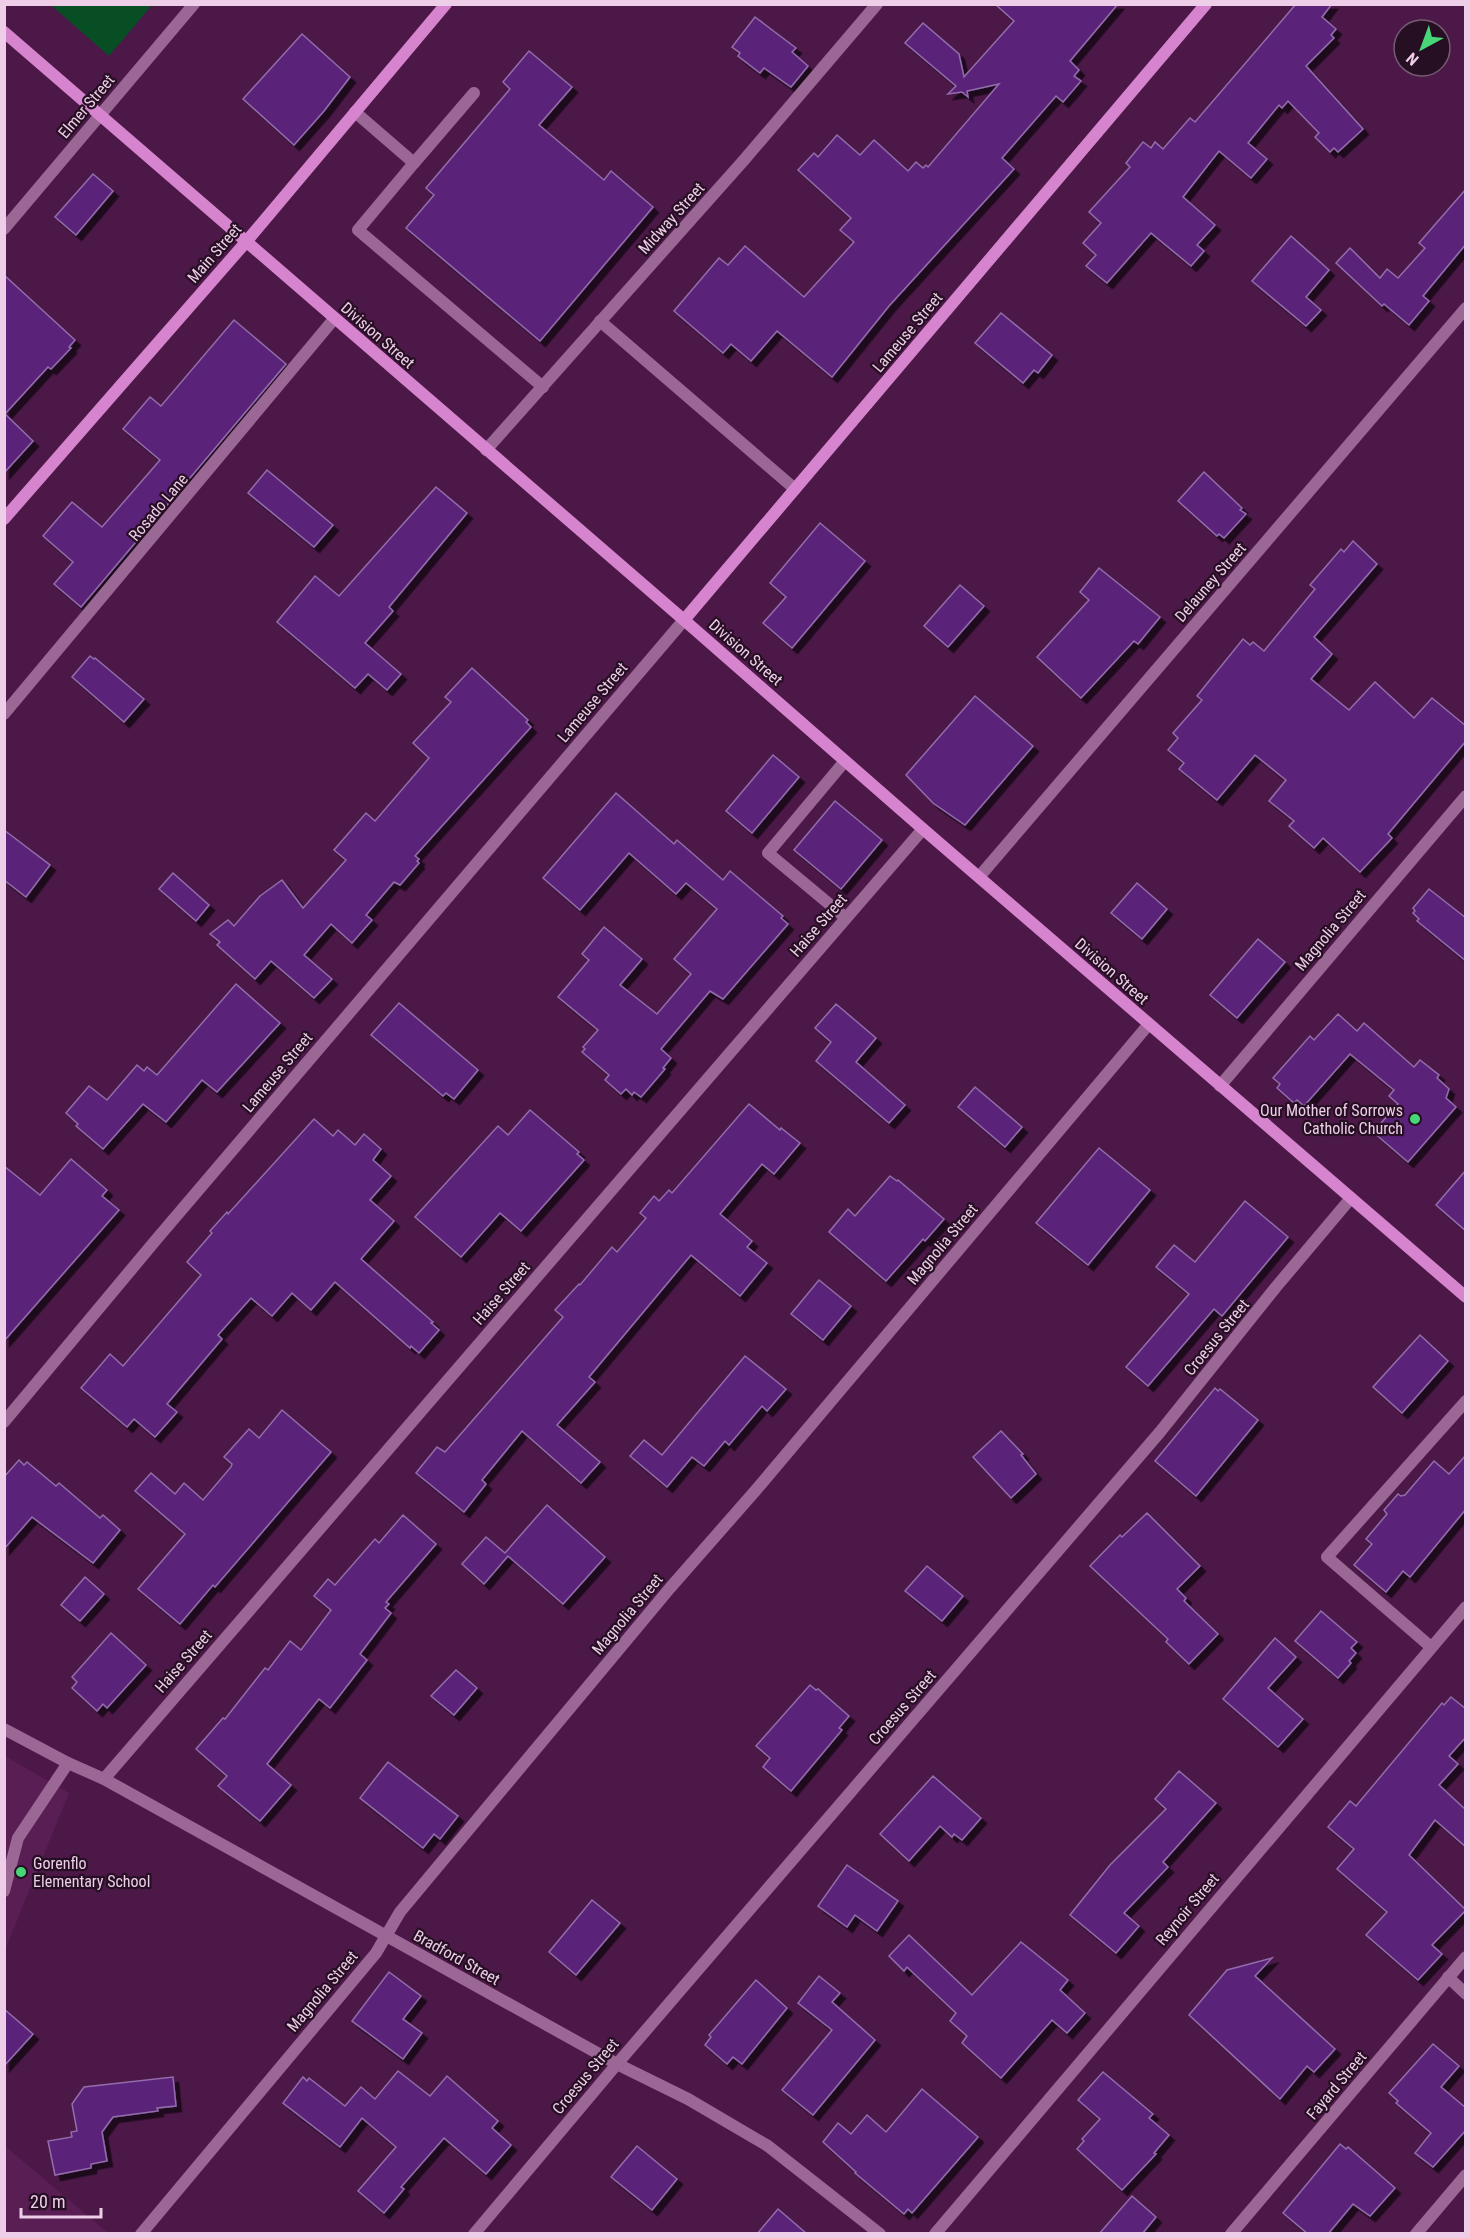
<svg xmlns="http://www.w3.org/2000/svg" width="1470" height="2238" font-family="'Roboto Condensed',sans-serif">
  <style>
    .built { fill: #591e54 }
    .green { fill: #074e24 }
    .building { fill: #5a2379; stroke: #926dab; stroke-width: 1.5; filter: url(#shadow) }
    .lines { fill: none; stroke-linecap: round; stroke-linejoin: round }
    .lane { stroke: #9b6795; stroke-width: 12 }
    .street { stroke: #9b6795; stroke-width: 12 }
    .secondary { stroke: #d784ce; stroke-width: 12 }
    .poi-dot { fill: #47d779; stroke: #260f23; stroke-width: 2 }
    .labels { text-anchor: middle; stroke-width: 4.5; stroke-linejoin: round; paint-order: stroke }
    .street-label { font-size: 16px; fill: #edcde8; stroke: #260f23 }
    .poi-label { font-size: 16px; fill: #edcde8; stroke: #260f23; text-anchor: end }
  </style>
  <defs>
    <filter id="shadow"><feDropShadow dx="5.5" dy="5.5" stdDeviation="0" flood-color="#0009"/></filter>
  </defs>
  <rect width="100%" height="100%" fill="#4c1848"/>
  <g class="built">
    <polygon points="5,1756 69,1793 5,1950"/>
    <polygon points="4,2146 5,2146 108,2233 5,2233"/>
  </g>
  <polygon class="green" points="51,5 152,5 109,56"/>
  <g class="building">
    <polygon points="995,4 1118,4 1070,61 1079,70 1074,76 1081,81 1063,102 1056,96 1002,158 1014,169 889,306 832,377 777,331 751,361 731,344 723,353 674,311 719,258 728,265 745,246 804,297 854,242 840,230 851,218 798,170 814,153 818,157 837,135 860,155 874,140 908,171 916,162 923,168 926,165 928,167 999,84 967,91 968,97 962,92 948,94 956,86 905,43 923,23 959,54 964,77 1014,21"/>
    <polygon points="1296,4 1332,4 1322,17 1336,29 1331,35 1334,38 1306,66 1363,129 1338,152 1334,148 1330,152 1315,137 1319,133 1288,101 1282,108 1279,105 1248,143 1267,159 1251,178 1219,151 1183,197 1215,225 1197,245 1204,251 1191,266 1151,233 1107,283 1086,266 1096,255 1083,243 1101,223 1089,212 1130,167 1126,163 1143,142 1151,148 1155,142 1163,149 1190,118 1195,122"/>
    <polygon points="755,17 796,48 792,52 808,66 791,87 764,68 760,73 738,56 740,53 732,47"/>
    <polygon points="302,34 350,77 324,111 294,145 243,99"/>
    <polygon points="529,51 572,87 539,125 604,180 611,171 653,207 540,341 406,228 434,195 426,188 510,89 503,82"/>
    <polygon points="93,174 113,191 76,235 55,217"/>
    <polygon points="1466,189 1466,244 1423,296 1429,301 1409,325 1384,304 1382,306 1336,263 1350,248 1380,278 1387,269 1398,278 1425,248 1419,243"/>
    <polygon points="1291,236 1329,270 1306,297 1321,310 1306,326 1252,281"/>
    <polygon points="4,275 75,340 69,347 71,348 51,369 48,367 5,414 33,441 4,473"/>
    <polygon points="1001,313 1052,355 1038,373 1034,370 1023,383 975,343"/>
    <polygon points="234,320 286,364 81,607 54,584 73,562 43,536 72,502 102,527 160,460 123,429 150,397 161,406"/>
    <polygon points="267,470 333,525 314,547 248,493"/>
    <polygon points="1204,472 1242,508 1240,510 1246,514 1224,538 1219,534 1217,536 1178,501"/>
    <polygon points="436,487 467,513 389,607 393,611 365,643 401,674 387,690 368,674 355,688 277,622 315,576 339,596"/>
    <polygon points="820,523 865,561 792,648 763,623 786,597 770,583"/>
    <polygon points="1353,541 1377,564 1314,637 1332,654 1311,679 1349,710 1375,682 1414,718 1432,698 1466,726 1466,741 1388,834 1392,838 1360,872 1323,838 1314,848 1289,826 1294,821 1269,801 1286,780 1255,755 1217,800 1179,769 1184,763 1168,750 1178,738 1173,733 1202,700 1197,696 1243,639 1250,645 1253,642 1264,651 1315,589 1310,585 1341,549 1344,552"/>
    <polygon points="1099,568 1160,617 1138,644 1134,641 1081,698 1037,657 1089,600 1080,592"/>
    <polygon points="960,585 984,606 948,647 924,626"/>
    <polygon points="90,656 94,659 95,658 144,699 124,722 72,677"/>
    <polygon points="472,668 528,720 526,722 531,727 415,856 419,859 417,861 419,863 400,885 394,882 366,915 372,920 352,943 331,924 304,955 332,979 314,998 271,961 255,979 217,945 220,942 210,934 228,920 234,926 260,896 282,880 303,908 346,860 334,850 366,813 375,821 429,758 413,743 451,702 445,697"/>
    <polygon points="975,696 1033,746 965,825 933,803 906,775"/>
    <polygon points="773,755 799,777 752,833 726,811"/>
    <polygon points="616,793 674,844 677,840 723,880 730,871 783,916 781,918 788,924 723,999 710,991 661,1049 671,1058 663,1068 665,1069 641,1097 634,1092 632,1095 626,1089 621,1094 605,1080 609,1075 582,1052 585,1049 583,1047 598,1030 558,997 589,960 582,954 604,927 642,959 620,985 657,1014 691,974 674,959 717,909 686,883 676,894 629,853 580,910 543,878"/>
    <polygon points="835,801 882,840 841,889 794,850"/>
    <polygon points="4,830 50,865 26,897 4,880"/>
    <polygon points="173,873 209,905 196,921 159,889"/>
    <polygon points="1137,883 1167,909 1142,939 1111,913"/>
    <polygon points="1429,889 1466,918 1466,961 1417,921 1419,919 1413,913 1415,911 1413,908"/>
    <polygon points="1258,939 1285,962 1237,1018 1210,995"/>
    <polygon points="236,984 280,1023 217,1092 202,1080 166,1122 143,1104 103,1149 76,1126 78,1124 66,1113 89,1086 107,1100 137,1065 144,1071 147,1067 157,1075"/>
    <polygon points="399,1003 478,1070 454,1099 446,1093 443,1096 371,1035"/>
    <polygon points="836,1004 876,1038 856,1062 905,1105 889,1123 816,1061 831,1042 815,1028"/>
    <polygon points="1338,1014 1357,1031 1364,1023 1414,1067 1420,1060 1439,1075 1437,1078 1449,1089 1446,1098 1456,1107 1408,1162 1373,1132 1398,1104 1389,1096 1394,1090 1350,1054 1304,1106 1297,1100 1294,1103 1277,1088 1280,1084 1273,1078 1310,1036 1314,1040"/>
    <polygon points="975,1087 1022,1127 1005,1147 958,1107"/>
    <polygon points="749,1104 780,1130 781,1128 800,1143 774,1174 762,1164 720,1214 752,1241 747,1247 767,1263 740,1296 691,1255 589,1377 595,1382 557,1425 600,1462 581,1483 522,1431 482,1480 486,1484 464,1512 416,1473 437,1447 445,1452 563,1317 555,1310 579,1284 580,1285 612,1247 617,1252 646,1218 640,1213 654,1196 659,1201 669,1190 672,1193"/>
    <polygon points="530,1110 579,1152 577,1154 584,1160 521,1231 500,1213 461,1257 415,1217 498,1126 508,1135"/>
    <polygon points="314,1119 333,1136 338,1130 355,1145 364,1134 381,1149 373,1160 391,1176 370,1200 394,1221 361,1259 433,1322 431,1323 439,1330 419,1353 411,1346 410,1348 335,1282 311,1310 292,1293 272,1316 251,1298 218,1335 222,1339 167,1404 177,1412 155,1437 134,1419 127,1427 81,1388 110,1354 123,1366 201,1275 187,1262 212,1233 210,1231 227,1212 228,1214"/>
    <polygon points="1099,1148 1150,1190 1088,1265 1036,1223"/>
    <polygon points="71,1159 107,1190 102,1196 119,1210 4,1341 4,1166 40,1195"/>
    <polygon points="1466,1170 1466,1231 1436,1205"/>
    <polygon points="890,1176 897,1181 898,1180 944,1219 925,1241 923,1239 886,1281 829,1232 848,1209 855,1216"/>
    <polygon points="1245,1201 1288,1237 1222,1316 1214,1309 1148,1386 1126,1367 1189,1294 1156,1267 1174,1245 1195,1262"/>
    <polygon points="819,1280 851,1306 823,1340 791,1314"/>
    <polygon points="1420,1335 1448,1361 1402,1413 1373,1387"/>
    <polygon points="745,1356 786,1389 767,1411 762,1406 729,1445 725,1441 704,1466 692,1457 667,1487 630,1456 644,1440 662,1455"/>
    <polygon points="1215,1388 1218,1391 1220,1389 1258,1420 1196,1496 1155,1461"/>
    <polygon points="282,1410 331,1452 215,1587 213,1585 180,1624 138,1589 185,1534 135,1491 151,1473 175,1494 184,1483 203,1500 231,1467 232,1464 224,1457 249,1429 259,1438"/>
    <polygon points="1001,1431 1023,1454 1021,1455 1036,1474 1011,1498 973,1457"/>
    <polygon points="1466,1455 1466,1509 1410,1577 1403,1571 1386,1592 1354,1565 1372,1544 1366,1539 1387,1514 1384,1510 1398,1494 1401,1496 1405,1495 1434,1461 1449,1474"/>
    <polygon points="19,1460 24,1465 27,1462 56,1486 59,1483 100,1518 103,1515 120,1530 93,1563 32,1517 4,1549 4,1477"/>
    <polygon points="547,1505 605,1557 563,1604 508,1556 484,1584 462,1564 486,1537 505,1553"/>
    <polygon points="1147,1513 1200,1566 1177,1589 1186,1598 1184,1601 1218,1634 1189,1664 1166,1642 1168,1639 1090,1566 1120,1535 1122,1537"/>
    <polygon points="403,1515 436,1544 386,1602 389,1604 385,1608 391,1613 360,1654 367,1660 330,1708 319,1699 267,1764 291,1785 260,1821 218,1786 227,1776 196,1749 223,1718 225,1719 265,1668 268,1670 290,1641 301,1650 331,1610 314,1596 328,1579 335,1585 375,1539 379,1543"/>
    <polygon points="927,1566 963,1596 942,1621 905,1591"/>
    <polygon points="85,1577 104,1594 80,1621 61,1605"/>
    <polygon points="1321,1611 1357,1642 1351,1648 1356,1653 1349,1661 1351,1663 1338,1678 1295,1641"/>
    <polygon points="111,1633 146,1665 107,1708 103,1704 97,1711 72,1688 77,1682 72,1677"/>
    <polygon points="1275,1638 1296,1657 1268,1688 1303,1719 1278,1747 1223,1699"/>
    <polygon points="456,1670 477,1688 454,1715 431,1696"/>
    <polygon points="810,1685 816,1690 818,1689 849,1716 839,1728 842,1730 791,1791 763,1767 770,1758 756,1746"/>
    <polygon points="1451,1697 1466,1709 1466,1737 1449,1756 1458,1764 1439,1785 1466,1810 1466,1847 1435,1820 1409,1855 1466,1910 1432,1945 1442,1954 1418,1980 1366,1935 1387,1912 1337,1869 1354,1849 1328,1827 1350,1801 1356,1806 1442,1703 1444,1705"/>
    <polygon points="388,1762 458,1816 440,1839 434,1834 423,1848 360,1798"/>
    <polygon points="1179,1771 1216,1803 1163,1862 1168,1867 1124,1913 1139,1926 1116,1953 1070,1915 1110,1865 1166,1809 1155,1799"/>
    <polygon points="933,1776 981,1818 962,1840 954,1834 952,1837 940,1826 909,1861 880,1834"/>
    <polygon points="847,1865 898,1901 877,1931 855,1915 847,1927 818,1906"/>
    <polygon points="592,1900 620,1923 576,1975 549,1952"/>
    <polygon points="909,1935 972,1995 1021,1942 1068,1980 1060,1990 1085,2013 1067,2033 1052,2020 1001,2078 962,2043 967,2036 950,2021 956,2013 907,1967 904,1971 889,1956"/>
    <polygon points="1272,1958 1255,1976 1335,2049 1314,2072 1307,2066 1280,2099 1189,2015 1227,1970"/>
    <polygon points="389,1972 421,1996 403,2019 422,2033 403,2059 352,2021"/>
    <polygon points="819,1976 840,1993 832,2002 875,2040 813,2115 782,2090 832,2030 798,2003"/>
    <polygon points="756,1980 787,2008 742,2064 733,2057 727,2064 705,2045 711,2037 709,2035"/>
    <polygon points="4,2009 33,2034 4,2066"/>
    <polygon points="1433,2044 1459,2066 1441,2087 1466,2108 1466,2130 1433,2167 1415,2153 1431,2133 1396,2103 1398,2101 1389,2093"/>
    <polygon points="398,2071 430,2096 447,2076 498,2121 492,2128 511,2145 486,2174 444,2138 401,2187 404,2189 384,2213 358,2191 396,2147 362,2118 340,2147 283,2103 303,2077 307,2081 309,2078 345,2106 361,2087 375,2099"/>
    <polygon points="1103,2072 1153,2114 1149,2118 1169,2135 1154,2153 1156,2154 1122,2190 1077,2149 1084,2141 1082,2139 1100,2119 1078,2100"/>
    <polygon points="173,2077 176,2106 157,2108 158,2111 113,2117 102,2132 107,2161 91,2164 91,2168 55,2175 48,2141 72,2137 71,2132 77,2131 72,2104 84,2087"/>
    <polygon points="922,2089 978,2137 912,2213 908,2209 904,2214 855,2173 856,2172 823,2142 838,2123 851,2134 867,2115 886,2132"/>
    <polygon points="1340,2144 1346,2149 1348,2147 1395,2188 1370,2216 1353,2204 1328,2234 1308,2234 1283,2213"/>
    <polygon points="637,2146 677,2179 652,2210 611,2177"/>
    <polygon points="1132,2196 1156,2217 1142,2234 1099,2234"/>
    <polygon points="778,2209 807,2234 757,2234"/>
  </g>
  <g class="lines">
    <g class="lane">
      <polyline points="355,112 414,163 358,230 543,387"/>
      <polyline points="414,163 474,93"/>
      <polyline points="600,321 795,489"/>
      <polyline points="845,761 768,853 846,918"/>
      <polyline points="1431,1647 1327,1557 1466,1401"/>
      <polyline points="4,1891 18,1838 68,1763"/>
    </g>
    <g class="street">
      <polyline points="4,229 194,4"/>
      <polyline points="486,450 744,160 877,4"/>
      <polyline points="4,714 334,319"/>
      <polyline points="979,877 1466,308"/>
      <polyline points="1220,1086 1466,796"/>
      <polyline points="4,1422 155,1241 684,620"/>
      <polyline points="4,1729 68,1763 104,1779 617,2064 688,2099 768,2146 880,2234"/>
      <polyline points="104,1779 923,829"/>
      <polyline points="1448,1977 1466,1994"/>
      <polyline points="141,2234 376,1953 400,1912 670,1588 756,1490 1149,1024"/>
      <polyline points="474,2234 617,2064 1160,1432 1276,1287 1351,1198"/>
      <polyline points="935,2234 1466,1607"/>
      <polyline points="1231,2234 1466,1957"/>
      <polyline points="1416,2234 1466,2175"/>
    </g>
    <g class="secondary">
      <polyline points="4,32 684,620 923,829 1466,1297"/>
      <polyline points="4,519 246,242 446,4"/>
      <polyline points="684,620 1206,4"/>
    </g>
  </g>
  <g class="poi-dot">
    <circle cx="1415" cy="1119" r="6"/>
    <circle cx="21" cy="1872" r="6"/>
  </g>
  <g class="labels">
    <g class="street-label">
      <text transform="translate(86 106) rotate(-50)" y="6">Elmer Street</text>
      <text transform="translate(671 218) rotate(-48)" y="6">Midway Street</text>
      <text transform="translate(214 253) rotate(-49)" y="6">Main Street</text>
      <text transform="translate(907 332) rotate(-50)" y="6">Lameuse Street</text>
      <text transform="translate(378 335) rotate(41)" y="6">Division Street</text>
      <text transform="translate(158 507) rotate(-50)" y="6">Rosado Lane</text>
      <text transform="translate(1210 582) rotate(-49)" y="6">Delauney Street</text>
      <text transform="translate(746 652) rotate(41)" y="6">Division Street</text>
      <text transform="translate(592 702) rotate(-50)" y="6">Lameuse Street</text>
      <text transform="translate(818 925) rotate(-49)" y="6">Haise Street</text>
      <text transform="translate(1330 930) rotate(-50)" y="6">Magnolia Street</text>
      <text transform="translate(1112 971) rotate(41)" y="6">Division Street</text>
      <text transform="translate(277 1072) rotate(-50)" y="6">Lameuse Street</text>
      <text transform="translate(942 1244) rotate(-50)" y="6">Magnolia Street</text>
      <text transform="translate(501 1293) rotate(-49)" y="6">Haise Street</text>
      <text transform="translate(1216 1337) rotate(-51)" y="6">Croesus Street</text>
      <text transform="translate(627 1614) rotate(-50)" y="6">Magnolia Street</text>
      <text transform="translate(183 1661) rotate(-49)" y="6">Haise Street</text>
      <text transform="translate(902 1707) rotate(-49)" y="6">Croesus Street</text>
      <text transform="translate(1187 1909) rotate(-50)" y="6">Reynoir Street</text>
      <text transform="translate(457 1957) rotate(29)" y="6">Bradford Street</text>
      <text transform="translate(322 1991) rotate(-50)" y="6">Magnolia Street</text>
      <text transform="translate(585 2076) rotate(-50)" y="6">Croesus Street</text>
      <text transform="translate(1336 2085) rotate(-50)" y="6">Fayard Street</text>
    </g>
    <g class="poi-label">
      <text x="1403" y="1116">Our Mother of Sorrows<tspan x="1403" dy="18">Catholic Church</tspan></text>
      <text x="33" y="1869" text-anchor="start">Gorenflo<tspan x="33" dy="18">Elementary School</tspan></text>
    </g>
  </g>
  <rect width="1470" height="2238" fill="none" stroke="#edcde8" stroke-width="12"/>
  <g transform="translate(1422 48) rotate(221)"><circle r="28" fill="#260f23" stroke="#765b72" stroke-width="1.5"/>
  <path d="M0-4.5L10 22L0 15L-10 22Z" fill="#47d779"/>
  <text y="-9" font-size="16" font-weight="bold" text-anchor="middle" fill="#edcde8">N</text>
  </g>
  <path d="M21 2208v9h80v-9" fill="none" stroke="#edcde8" stroke-width="3"/>
  <text x="30" y="2208" font-size="18" fill="#edcde8" stroke="#260f23" stroke-width="4.5" paint-order="stroke">20 m</text>
</svg>
